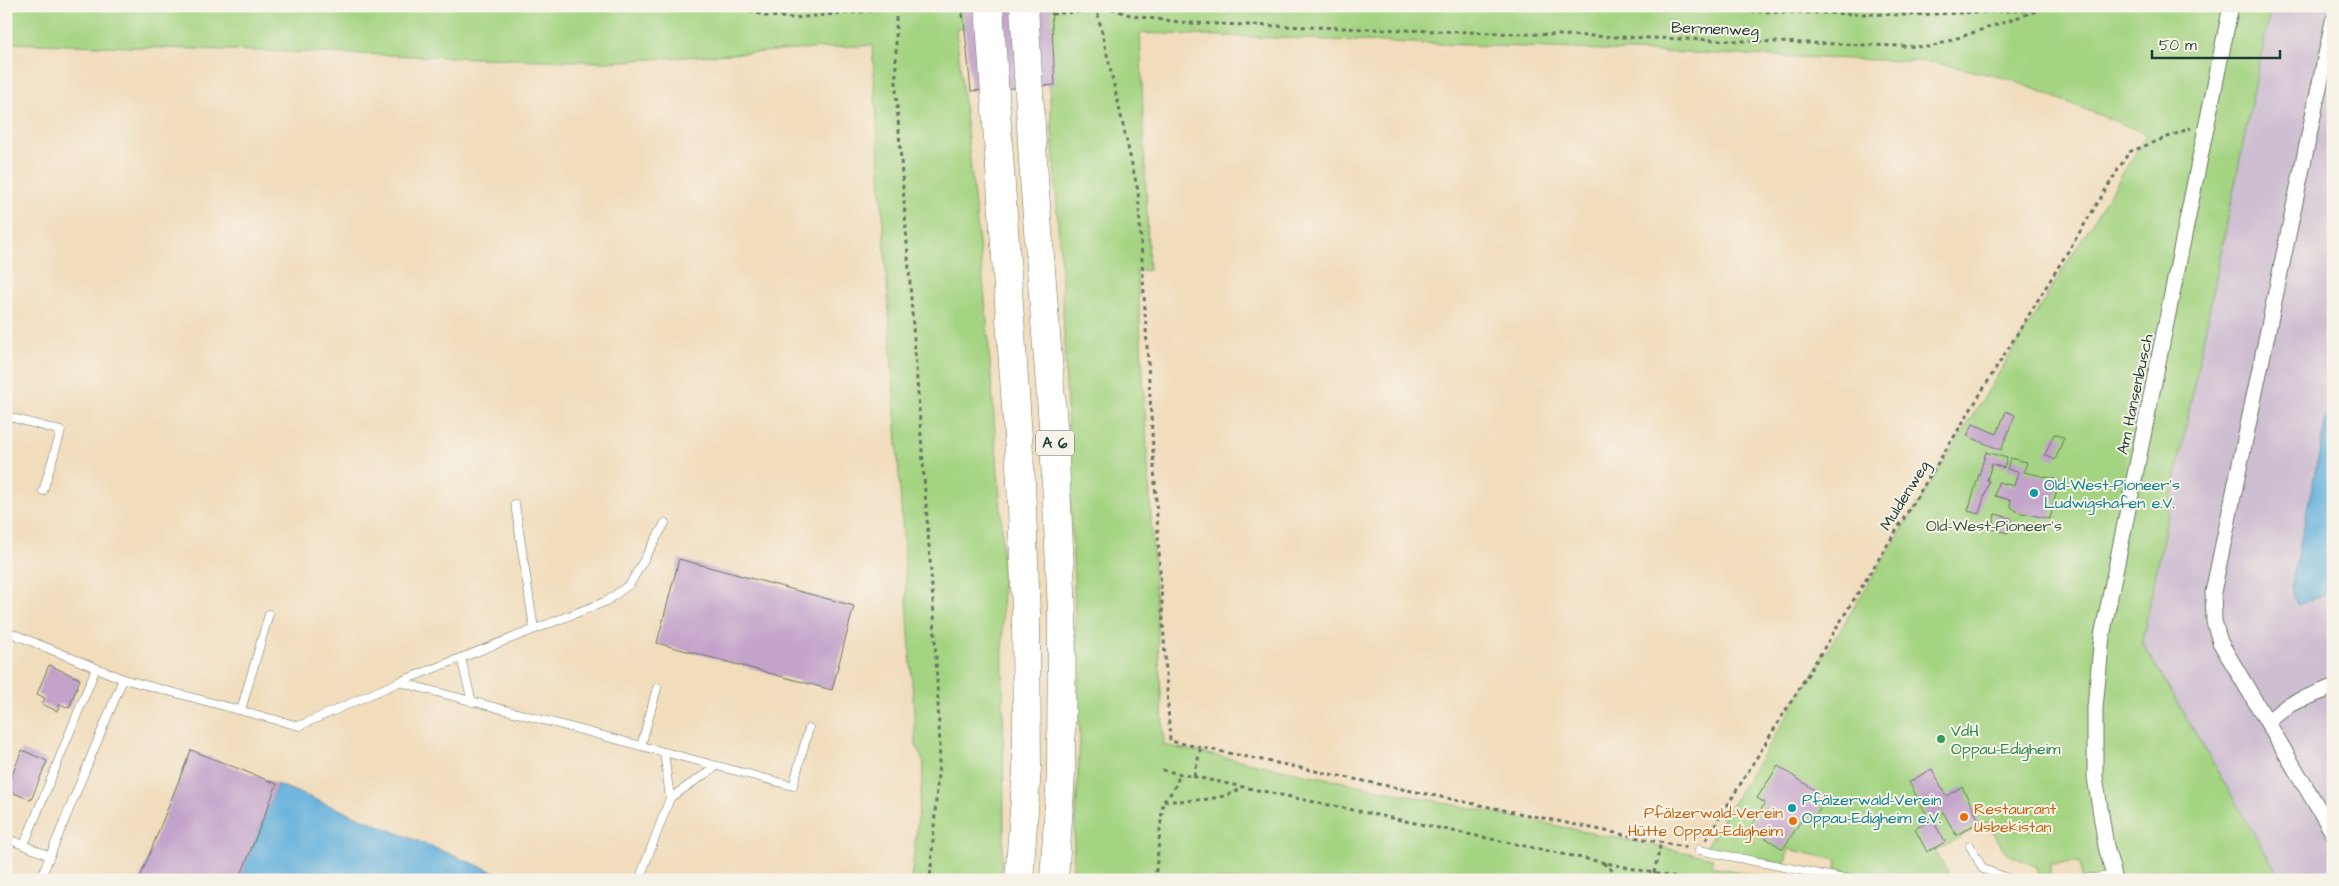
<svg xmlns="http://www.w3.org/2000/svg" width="2339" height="886" font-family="'Architects Daughter',sans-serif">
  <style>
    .industrial { fill: #cebed1 }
    .green { fill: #a4d482; stroke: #62885b }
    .water { fill: #61afdb; stroke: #407688 }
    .building { fill: #c3a3ca }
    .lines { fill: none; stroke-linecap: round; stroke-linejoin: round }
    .service-casing { stroke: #687563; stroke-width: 9 }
    .minor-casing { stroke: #687563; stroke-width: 17 }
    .motorway-casing { stroke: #687563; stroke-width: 29 }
    .path { stroke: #687563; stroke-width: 3; stroke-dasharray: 4 4; stroke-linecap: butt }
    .service { stroke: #fff; stroke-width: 8 }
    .minor { stroke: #fff; stroke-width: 15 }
    .motorway { stroke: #fff; stroke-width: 28 }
    .culture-dot { fill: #0f9aa8; stroke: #f7f3e8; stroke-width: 2 }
    .leisure-dot { fill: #2e9e5b; stroke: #f7f3e8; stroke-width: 2 }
    .food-dot { fill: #e8710a; stroke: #f7f3e8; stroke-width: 2 }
    .labels { text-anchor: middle; stroke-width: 4; stroke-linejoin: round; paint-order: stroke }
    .shield { fill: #f7f3e8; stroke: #60746a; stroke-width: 1 }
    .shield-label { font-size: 15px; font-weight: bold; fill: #1f3d34 }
    .street-label { font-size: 16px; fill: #1f3d34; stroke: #f7f3e8 }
    .culture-label { font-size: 16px; fill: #0d838f; stroke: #f7f3e8; text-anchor: start }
    .park-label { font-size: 16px; fill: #3a5b44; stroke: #f7f3e8 }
    .leisure-label { font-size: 16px; fill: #27864d; stroke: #f7f3e8; text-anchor: start }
    .food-label { font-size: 16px; fill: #c56008; stroke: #f7f3e8; text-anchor: start }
  </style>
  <rect width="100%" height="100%" fill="#f7f3e8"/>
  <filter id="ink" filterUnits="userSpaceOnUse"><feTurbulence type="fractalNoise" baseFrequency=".02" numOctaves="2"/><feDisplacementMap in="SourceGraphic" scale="10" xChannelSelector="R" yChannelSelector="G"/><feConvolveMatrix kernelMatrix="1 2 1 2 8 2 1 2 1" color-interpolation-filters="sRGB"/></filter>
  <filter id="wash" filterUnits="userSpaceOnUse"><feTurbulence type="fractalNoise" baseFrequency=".0096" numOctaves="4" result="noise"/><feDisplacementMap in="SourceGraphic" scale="20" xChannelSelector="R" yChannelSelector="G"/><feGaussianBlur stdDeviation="1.12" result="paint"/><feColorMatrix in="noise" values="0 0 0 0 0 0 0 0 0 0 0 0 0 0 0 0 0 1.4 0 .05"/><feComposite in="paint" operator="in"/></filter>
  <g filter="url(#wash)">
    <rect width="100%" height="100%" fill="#f1dcbb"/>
    <polygon class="industrial" points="2271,6 2333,6 2333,880 2281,880 2142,642"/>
    <polygon class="green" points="6,6 2271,6 2142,642 2281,880 2082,880 2080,862 2050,863 2050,876 2039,877 2037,867 2006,853 1987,822 1935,851 1951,878 1956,880 1889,880 1836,868 1837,860 1788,849 1785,864 1705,848 2147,134 2009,79 1933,62 1140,33 1149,270 1137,271 1164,745 1713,858 1711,866 1777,880 1072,880 1080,739 1062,284 1045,24 956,29 986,309 1002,525 1004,835 1000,880 911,880 924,763 916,745 872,45 605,62 6,43"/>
    <g class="water">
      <polygon points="2333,386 2333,591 2298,605 2291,587"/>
      <polygon points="277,784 514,880 239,880"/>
    </g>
    <g id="blocks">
      <g class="building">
        <polygon points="1025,6 1051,6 1055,85 971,91 963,11"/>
        <polygon points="2006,411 2015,415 2001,450 1967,436 1973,424 1997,434"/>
        <polygon points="2054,434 2064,438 2055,460 2045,455"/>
        <polygon points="1986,452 2007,458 2004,468 1992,464 1987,480 1989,481 1979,514 1968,511"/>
        <polygon points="2010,458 2027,462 2024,472 2059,480 2050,519 2018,512 2010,506 2011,500 1995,496 1998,482 2014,486 2018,472 2007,469"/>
        <polygon points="1995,514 2011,518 2008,533 1992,529"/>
        <polygon points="679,559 854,606 832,690 657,643"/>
        <polygon points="49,665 80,679 69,708 60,704 57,711 42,704 45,698 37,694"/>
        <polygon points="22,750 47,761 31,800 6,790"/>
        <polygon points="191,750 277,784 239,880 139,880"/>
        <polygon points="1778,766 1827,798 1814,818 1806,813 1783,849 1750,828 1765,803 1757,798"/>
        <polygon points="1932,769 1946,796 1962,787 1980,822 1956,835 1943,812 1929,819 1909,782"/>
        <polygon points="1932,819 1945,842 1927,852 1915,829"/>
      </g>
    </g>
  </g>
  <g filter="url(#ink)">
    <use href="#blocks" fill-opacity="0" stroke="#687563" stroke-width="1"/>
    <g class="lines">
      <defs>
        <g id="service">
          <polyline points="6,416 61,431 43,491"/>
          <polyline points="515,504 534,629"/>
          <polyline points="6,631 123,679 299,726 399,682 793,786 809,728"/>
          <polyline points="461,658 472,702"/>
          <polyline points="399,682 607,601 630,584 665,523"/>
          <polyline points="241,710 269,614"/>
          <polyline points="641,746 657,688"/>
          <polyline points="670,798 717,766"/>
          <polyline points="6,838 50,856"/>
          <polyline points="24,845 96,668"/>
          <polyline points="1970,846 1983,869 2013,880"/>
          <polyline points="1699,850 1849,880"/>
          <polyline points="40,880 123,679"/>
          <polyline points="639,880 670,798 664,752"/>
          <polyline points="2069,880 2113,876"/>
        </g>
        <g id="minor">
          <polyline points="2333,21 2213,592 2214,621 2220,642 2333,833"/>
          <polyline points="2267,722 2290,704 2333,687"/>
          <polyline points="2115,880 2106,846 2095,777 2095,708 2102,636 2231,6"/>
        </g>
        <g id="motorway">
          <polyline points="989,6 1021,482 1026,613 1027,768 1019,880"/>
          <polyline points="1024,6 1034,178 1054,438 1062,612 1061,773 1054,880"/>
        </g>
      </defs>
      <use href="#service" class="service-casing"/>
      <use href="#minor" class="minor-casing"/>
      <use href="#motorway" class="motorway-casing"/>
      <g class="path">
        <polyline points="662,6 707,9 745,8 765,16 794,18 924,6"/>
        <polyline points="961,6 963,22"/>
        <polyline points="1096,6 1138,191 1170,741 1688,848"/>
        <polyline points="1104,6 1133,16 1187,23 1931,47 2051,6"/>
        <polyline points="1510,6 1910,15 2036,10"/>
        <polyline points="896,9 896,91 934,615 940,748 930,880"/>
        <polyline points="1052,14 1090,11 1093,6"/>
        <polyline points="1162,770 1687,880"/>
        <polyline points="1194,776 1201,747"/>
        <path d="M1164,801C1184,801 1228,801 1242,787"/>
        <polyline points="1706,840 2129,152 2191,128"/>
        <polyline points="1603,863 1624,880"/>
        <polyline points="1654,873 1661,842"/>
        <polyline points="1155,880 1163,801 1173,791 1180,774"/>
      </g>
      <use href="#service" class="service"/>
      <use href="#minor" class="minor"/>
      <use href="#motorway" class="motorway"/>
    </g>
  </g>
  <g class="culture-dot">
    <circle cx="2034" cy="493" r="5"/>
    <circle cx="1792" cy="808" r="5"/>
  </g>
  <circle class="leisure-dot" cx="1941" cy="739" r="5"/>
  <g class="food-dot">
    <circle cx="1964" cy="817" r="5"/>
    <circle cx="1793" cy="821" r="5"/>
  </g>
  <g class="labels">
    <rect class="shield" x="1036" y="430.5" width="38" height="25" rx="4"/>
    <g class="shield-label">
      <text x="1055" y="448">A 6</text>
    </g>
    <g class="street-label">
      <text transform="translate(1715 28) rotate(2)" y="6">Bermenweg</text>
      <text transform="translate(2134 394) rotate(-78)" y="6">Am Hansenbusch</text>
      <text transform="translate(1904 495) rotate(-58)" y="6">Muldenweg</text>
    </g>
    <g class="culture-label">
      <text x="2044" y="490">Old-West-Pioneer's<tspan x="2044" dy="18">Ludwigshafen e.V.</tspan></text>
      <text x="1802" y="805">Pfälzerwald-Verein<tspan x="1802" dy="18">Oppau-Edigheim e.V.</tspan></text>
    </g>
    <g class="park-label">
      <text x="1994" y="531">Old-West-Pioneer's</text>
    </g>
    <g class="leisure-label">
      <text x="1951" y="736">VdH<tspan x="1951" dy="18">Oppau-Edigheim</tspan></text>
    </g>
    <g class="food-label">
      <text x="1974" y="814">Restaurant<tspan x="1974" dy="18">Usbekistan</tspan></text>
      <text x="1783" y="818" text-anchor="end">Pfälzerwald-Verein<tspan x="1783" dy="18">Hütte Oppau-Edigheim</tspan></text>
    </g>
  </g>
  <rect width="2339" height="886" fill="none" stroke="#f7f3e8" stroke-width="25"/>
  <path d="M2152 50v8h128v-8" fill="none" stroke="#1f3d34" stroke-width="2.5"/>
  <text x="2159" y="50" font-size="15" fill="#1f3d34" stroke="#f7f3e8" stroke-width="4" paint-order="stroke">50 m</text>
</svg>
